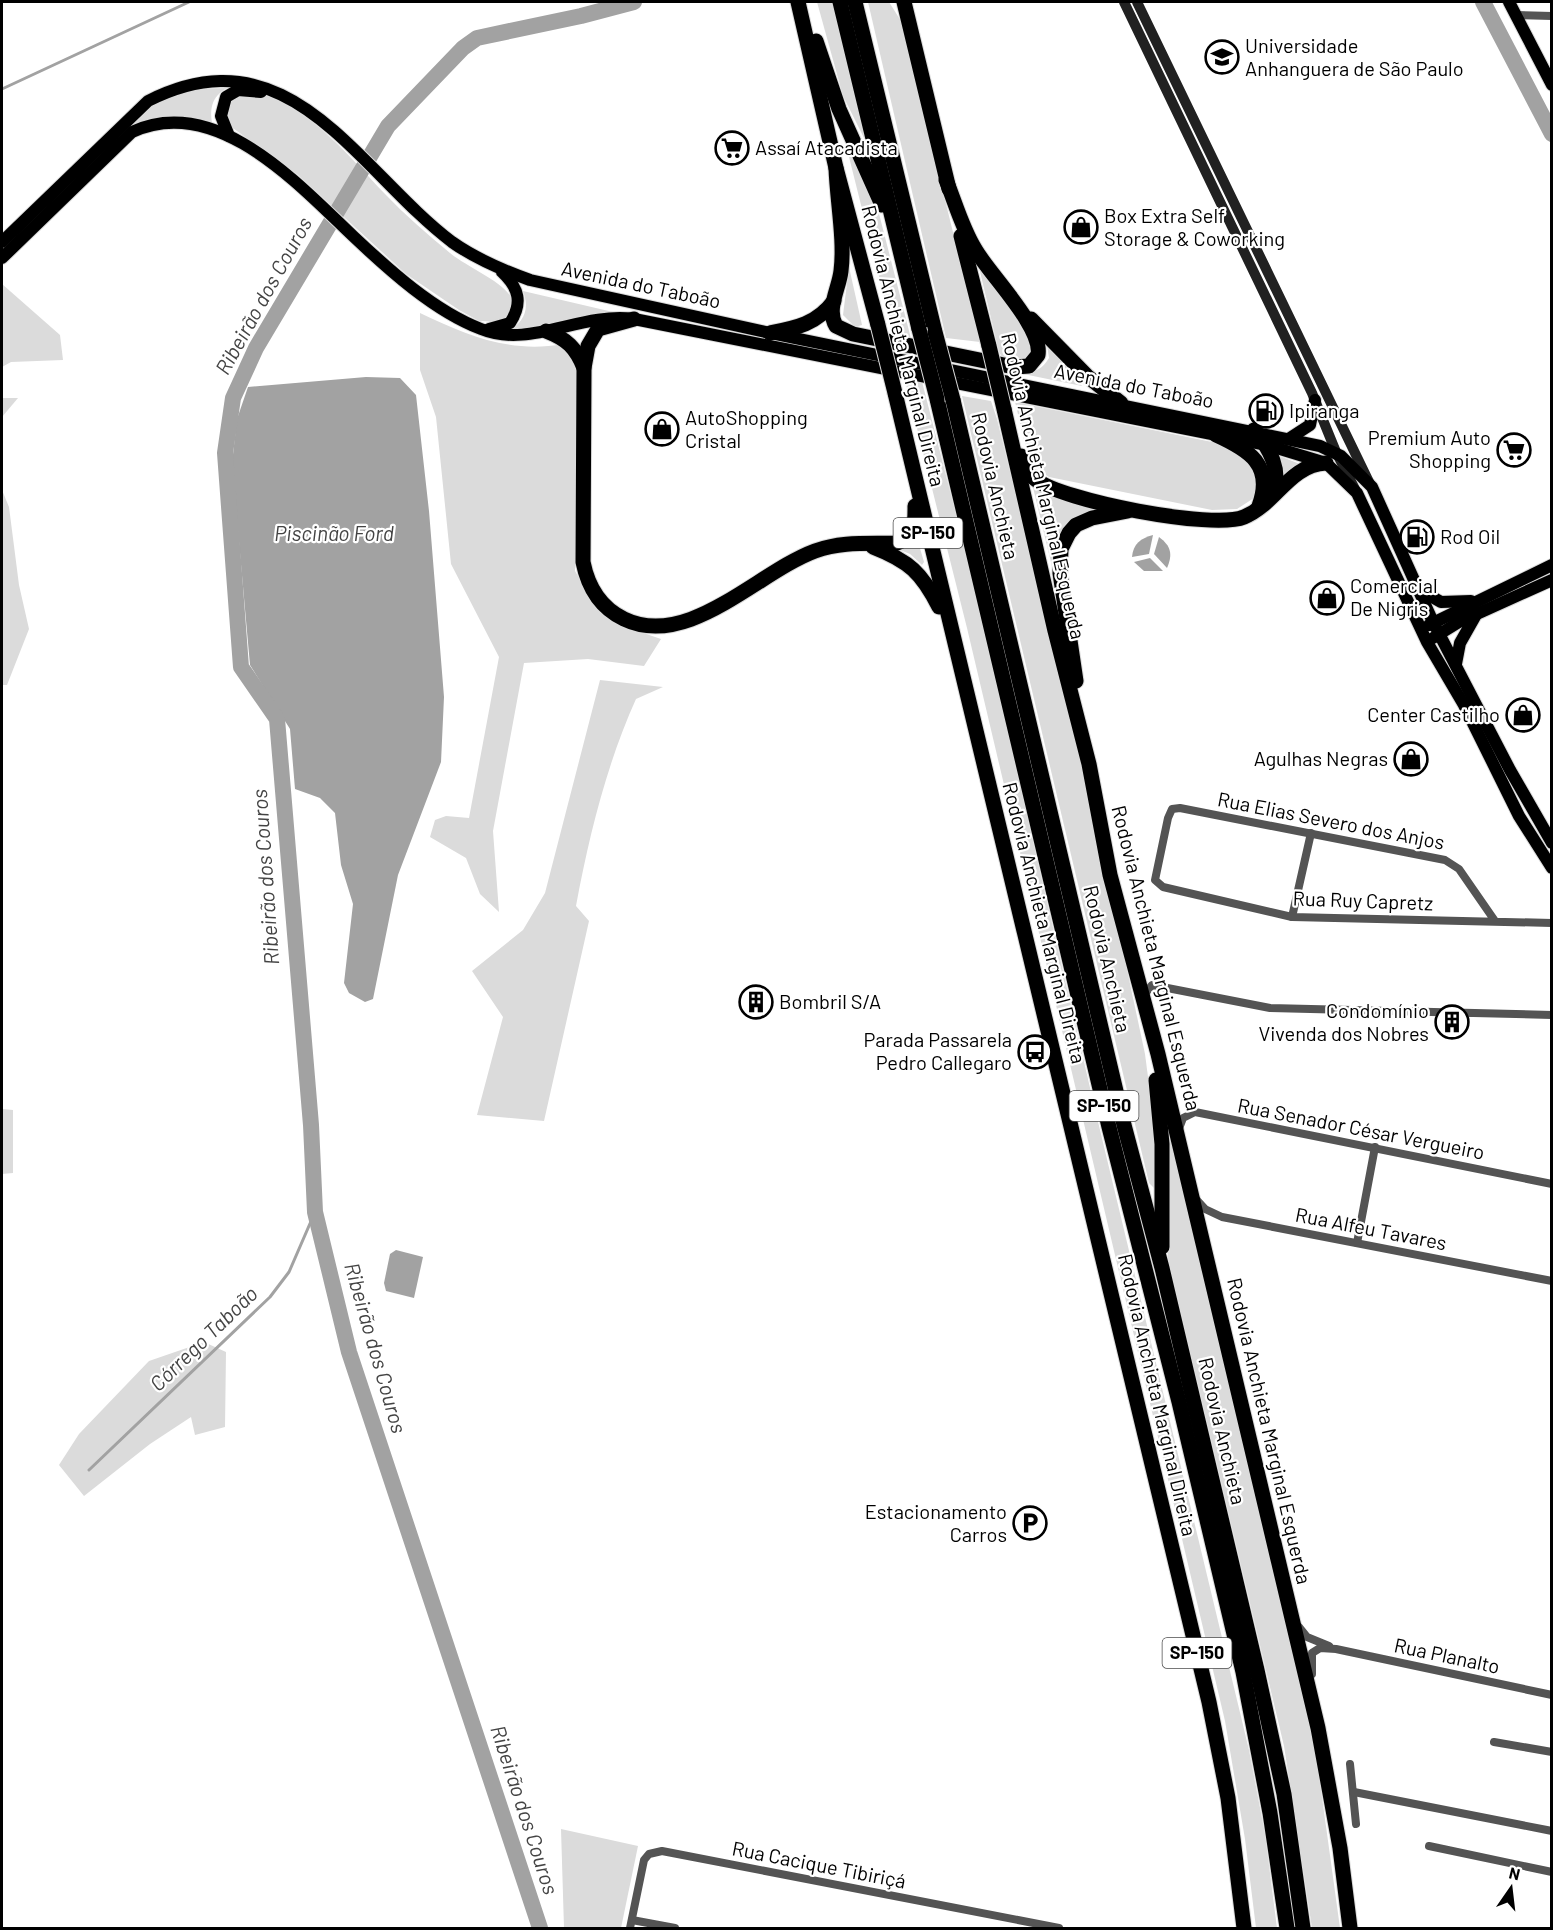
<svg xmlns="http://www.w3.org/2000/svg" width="1553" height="1930" font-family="Barlow,sans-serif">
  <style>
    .green { fill: #dbdbdb }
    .water { fill: #a2a2a2 }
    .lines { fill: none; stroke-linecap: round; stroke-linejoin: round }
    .stream { stroke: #a2a2a2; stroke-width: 3 }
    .river { stroke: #a2a2a2; stroke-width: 16 }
    .primary-casing { stroke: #dbdbdb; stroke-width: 14 }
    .highway-casing { stroke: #dbdbdb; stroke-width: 17 }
    .street { stroke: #545454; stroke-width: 8 }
    .secondary { stroke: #212121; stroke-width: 10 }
    .primary { stroke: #000; stroke-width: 12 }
    .highway { stroke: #000; stroke-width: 15 }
    .highway-bridge-casing { stroke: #dbdbdb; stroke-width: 17; stroke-linecap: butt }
    .highway-bridge { stroke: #000; stroke-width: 15 }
    .labels { text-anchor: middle; stroke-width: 4.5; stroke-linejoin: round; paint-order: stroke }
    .shield { fill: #fff; stroke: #4c4c4c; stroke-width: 1.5 }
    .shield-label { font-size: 18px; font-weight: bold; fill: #000 }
    .poi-label { font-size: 20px; fill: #000; stroke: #fff; text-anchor: start }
    .street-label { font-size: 20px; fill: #000; stroke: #fff }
    .water-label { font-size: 21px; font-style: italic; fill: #434343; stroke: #fff }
  </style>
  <rect width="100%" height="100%" fill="#fff"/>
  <g class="green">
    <polygon points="817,2 832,2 865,140 843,96"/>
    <polygon points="868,2 889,2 901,21 980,342 946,338"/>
    <path d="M227,88C211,97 209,110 213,127L169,118L123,129C161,94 176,89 227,88Z"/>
    <path d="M262,94C314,112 348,155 385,194C405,215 427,234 450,253C468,268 506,282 514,302L508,317L501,322L479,321L459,310L406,274L298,175L230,126L227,121L229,101L245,95Z"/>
    <polygon points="845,141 875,198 971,573 1094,1105 1249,1750 1265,1834 1277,1928 1256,1928 1245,1839 1225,1721 967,628"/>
    <polygon points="977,259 996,284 1034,348 1026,361 1002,357 999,352"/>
    <polygon points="849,267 862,325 855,327 843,315"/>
    <polygon points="2,284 60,335 63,360 11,362 2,367"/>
    <path d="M523,291L613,312L539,329L507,332C524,322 530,310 523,291Z"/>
    <path d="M420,313C466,335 511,354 563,344L577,365L575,571L596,606L614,623L661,639L644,666L588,659L524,663L493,831L499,912L480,894L466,858L430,837L435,820L446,816L469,818L499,657L451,564L436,417L420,370Z"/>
    <path d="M1046,338L1082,386L1004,370C1023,372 1038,377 1049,358Z"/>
    <polygon points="962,396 991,401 997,419 1090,796 1145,1054 1154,1123 1155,1189 1149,1183"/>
    <polygon points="2,398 18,398 2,417"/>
    <path d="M1015,402L1222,444C1249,458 1262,464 1254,498L1237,509L1212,510L1049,477C1024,463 1022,427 1015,402Z"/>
    <polygon points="1282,457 1300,464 1284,481 1279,458"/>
    <polygon points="1031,479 1105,508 1076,520 1056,583"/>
    <polygon points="2,490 9,507 19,585 29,629 7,685 2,685"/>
    <polygon points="917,538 924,562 922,565 910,554 895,548 910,545"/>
    <path d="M600,680L663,687L636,699C607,763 589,836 576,906L589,921L544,1121L477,1115L503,1017L472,971L523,930L545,893Z"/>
    <polygon points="1163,1105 1304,1698 1317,1761 1340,1928 1312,1928 1284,1746 1168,1259"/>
    <polygon points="2,1109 13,1110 13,1173 2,1174"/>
    <polygon points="204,1342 226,1352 225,1427 195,1435 191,1417 150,1444 84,1496 59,1465 79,1434 149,1361"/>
    <polygon points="561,1829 638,1846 621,1928 564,1928"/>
  </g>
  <g class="water">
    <polygon points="366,377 400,378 416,395 429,511 444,697 441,762 398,875 373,999 365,1002 349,993 344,983 353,904 341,865 335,813 320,798 295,789 290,729 250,665 232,463 237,419 248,387"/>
    <path d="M1153,535L1149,554L1132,557C1133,544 1141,538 1153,535Z"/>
    <path d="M1159,537C1171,546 1173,554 1167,568L1154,554Z"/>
    <polygon points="1150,558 1163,571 1144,571 1134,562"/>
    <polygon points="396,1250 423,1257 414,1298 386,1291 384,1283 390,1254"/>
  </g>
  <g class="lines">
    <g class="stream">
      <polyline points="2,89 189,2"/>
      <polyline points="89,1470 270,1297 289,1272 315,1212"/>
    </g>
    <g class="river">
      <polyline points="1483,2 1552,134"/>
      <polyline points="540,1928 349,1352 315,1212 311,1125 277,719 241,667 225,453 233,398 256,348 388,126 463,48 477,38 581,16 634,2"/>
    </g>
    <defs>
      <g id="primary">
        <polyline points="1509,2 1552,85"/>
        <polyline points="229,136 221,116 226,97 238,90 261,92"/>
        <path d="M2,242L148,101C290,29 356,169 452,242C476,259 502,270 530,280L770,333L1320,446L1341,456L1372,487L1433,622L1510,770L1552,843"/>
        <path d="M2,258L132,132C216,93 298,184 353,236C389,270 434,311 481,329C530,349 579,312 634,319L1267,445L1326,463L1357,493L1427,642L1464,705L1519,816L1552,868"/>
        <path d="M489,329L510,323C523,303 519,288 502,272"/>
        <polyline points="1290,438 1310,425 1315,400"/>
        <polyline points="1418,589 1441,602 1471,601"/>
        <polyline points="1429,625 1552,565"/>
        <polyline points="1433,638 1459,622 1552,580"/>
        <polyline points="1456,664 1460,643 1477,613"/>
      </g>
      <g id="highway">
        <polyline points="798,2 836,168 878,325"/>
        <polyline points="840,2 919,329"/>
        <polyline points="855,2 935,332"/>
        <polyline points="904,2 949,189"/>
        <polyline points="816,41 839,109 882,205"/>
        <path d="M836,168C837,200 845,240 841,271C839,289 826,309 836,326L853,334L1014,367L1029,366L1038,355C1043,327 989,274 975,249C962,228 955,202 946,180"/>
        <polyline points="961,236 989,346"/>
        <path d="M634,319L598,329L588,346L584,368L583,562C588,587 601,608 624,619C688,650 758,572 815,551C843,541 869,544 897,543C916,537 915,523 915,506"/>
        <polyline points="1031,319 1087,376 1121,403"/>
        <path d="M546,331C567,339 576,348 584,368"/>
        <path d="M770,333C796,328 817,324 834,301"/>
        <polyline points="895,393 1209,1702 1228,1798 1244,1928"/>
        <polyline points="937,399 1109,1127 1179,1402 1243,1672 1270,1813 1287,1928"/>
        <polyline points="953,400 1124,1125 1162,1268 1257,1670 1284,1794 1303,1928"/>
        <polyline points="1004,409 1055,631 1089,764 1110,875 1158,1054 1318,1728 1340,1848 1350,1928"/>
        <path d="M1254,430C1270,449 1282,470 1273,495"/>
        <path d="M1216,435C1249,450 1274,465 1259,506"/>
        <path d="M1021,456C1024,465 1028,474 1035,479C1062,501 1213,530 1244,517C1276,504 1289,465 1326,463"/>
        <path d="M873,547C909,561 922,573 939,607"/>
        <polyline points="1076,681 1060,573 1061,549 1069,533 1076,525 1092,518 1128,511"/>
        <polyline points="1156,1080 1162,1144 1162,1247"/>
      </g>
    </defs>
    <use href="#primary" class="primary-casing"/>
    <use href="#highway" class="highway-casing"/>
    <g class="street">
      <polyline points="1515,15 1552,16"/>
      <polyline points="1292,917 1311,833"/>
      <polyline points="1495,921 1459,869 1445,860 1180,808 1172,809 1168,818 1155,880 1163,887 1292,917 1552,923"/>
      <polyline points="1144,995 1152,985 1270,1008 1552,1015"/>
      <polyline points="1178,1131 1183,1118 1195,1112 1552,1184"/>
      <polyline points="1194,1197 1205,1209 1222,1217 1552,1281"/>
      <polyline points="1357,1243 1375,1147"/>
      <polyline points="1299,1627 1307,1637 1329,1646"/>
      <polyline points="1312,1674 1312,1653 1320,1648 1336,1649 1552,1695"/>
      <polyline points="1494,1742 1552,1752"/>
      <polyline points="1350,1764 1356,1824"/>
      <polyline points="1354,1792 1552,1831"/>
      <polyline points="1429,1846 1552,1872"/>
      <polyline points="632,1920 675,1928"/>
      <polyline points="630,1928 644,1860 649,1854 662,1851 1059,1928"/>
    </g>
    <g class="secondary">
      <polyline points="1124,2 1312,393 1336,452 1355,489"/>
      <polyline points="1137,2 1370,484"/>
    </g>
    <use href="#primary" class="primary"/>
    <use href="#highway" class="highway"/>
    <defs>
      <g id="highway-bridge">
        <polyline points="878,325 895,393"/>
        <polyline points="919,329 937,399"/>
        <polyline points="935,332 953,400"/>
        <polyline points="989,346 1004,409"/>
      </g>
    </defs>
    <use href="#highway-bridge" class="highway-bridge-casing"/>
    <use href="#highway-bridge" class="highway-bridge"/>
  </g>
  <defs>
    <symbol id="university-ring" viewBox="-11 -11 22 22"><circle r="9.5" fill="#fff" stroke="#000" stroke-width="1.5"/><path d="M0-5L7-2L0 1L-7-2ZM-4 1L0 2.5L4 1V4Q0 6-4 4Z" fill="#000"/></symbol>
    <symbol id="supermarket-ring" viewBox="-11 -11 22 22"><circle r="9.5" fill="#fff" stroke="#000" stroke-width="1.5"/><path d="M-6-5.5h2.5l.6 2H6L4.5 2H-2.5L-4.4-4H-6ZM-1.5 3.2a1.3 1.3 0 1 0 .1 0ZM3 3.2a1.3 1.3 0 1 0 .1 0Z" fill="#000"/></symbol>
    <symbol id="shop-ring" viewBox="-11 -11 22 22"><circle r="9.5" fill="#fff" stroke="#000" stroke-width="1.5"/><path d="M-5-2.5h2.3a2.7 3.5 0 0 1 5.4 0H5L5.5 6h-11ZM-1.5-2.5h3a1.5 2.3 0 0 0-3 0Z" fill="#000"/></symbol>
    <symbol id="fuel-ring" viewBox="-11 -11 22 22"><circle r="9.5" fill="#fff" stroke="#000" stroke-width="1.5"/><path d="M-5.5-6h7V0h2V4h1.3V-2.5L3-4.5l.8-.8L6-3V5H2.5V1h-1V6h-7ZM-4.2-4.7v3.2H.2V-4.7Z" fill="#000"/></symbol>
    <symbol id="building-ring" viewBox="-11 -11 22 22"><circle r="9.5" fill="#fff" stroke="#000" stroke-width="1.5"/><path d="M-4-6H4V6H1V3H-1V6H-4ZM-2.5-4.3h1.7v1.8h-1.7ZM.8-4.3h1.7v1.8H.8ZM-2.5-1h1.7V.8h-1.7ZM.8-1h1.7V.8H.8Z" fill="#000"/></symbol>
    <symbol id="bus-ring" viewBox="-11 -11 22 22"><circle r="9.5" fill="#fff" stroke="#000" stroke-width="1.5"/><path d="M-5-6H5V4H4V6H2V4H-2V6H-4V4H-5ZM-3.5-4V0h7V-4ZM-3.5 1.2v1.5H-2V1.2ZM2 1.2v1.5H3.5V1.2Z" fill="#000"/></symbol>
    <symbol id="parking-ring" viewBox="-11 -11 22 22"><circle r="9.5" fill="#fff" stroke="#000" stroke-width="1.5"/><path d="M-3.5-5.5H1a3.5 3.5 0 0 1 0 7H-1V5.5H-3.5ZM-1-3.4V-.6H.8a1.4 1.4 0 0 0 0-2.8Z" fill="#000"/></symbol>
  </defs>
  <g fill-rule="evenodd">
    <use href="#university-ring" x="1203" y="38" width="38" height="38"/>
    <use href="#supermarket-ring" x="713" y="129" width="38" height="38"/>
    <use href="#shop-ring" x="1062" y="208" width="38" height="38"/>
    <use href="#fuel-ring" x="1247" y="392" width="38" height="38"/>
    <use href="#shop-ring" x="643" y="410" width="38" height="38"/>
    <use href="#supermarket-ring" x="1495" y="431" width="38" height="38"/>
    <use href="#fuel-ring" x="1398" y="518" width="38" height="38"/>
    <use href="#shop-ring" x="1308" y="579" width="38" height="38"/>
    <use href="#shop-ring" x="1504" y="696" width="38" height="38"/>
    <use href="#shop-ring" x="1392" y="740" width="38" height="38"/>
    <use href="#building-ring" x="737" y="983" width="38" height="38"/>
    <use href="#building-ring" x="1433" y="1003" width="38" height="38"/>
    <use href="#bus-ring" x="1016" y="1033" width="38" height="38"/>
    <use href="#parking-ring" x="1011" y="1504" width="38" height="38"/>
  </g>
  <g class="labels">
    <g class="shield">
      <rect x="893.5" y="518" width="69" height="30" rx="4.5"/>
      <rect x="1069.5" y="1091" width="69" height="30" rx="4.5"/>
      <rect x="1162.5" y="1638" width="69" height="30" rx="4.5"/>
    </g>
    <g class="shield-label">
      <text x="928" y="539">SP-150</text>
      <text x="1104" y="1112">SP-150</text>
      <text x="1197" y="1659">SP-150</text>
    </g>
    <g class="poi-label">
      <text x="1245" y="53">Universidade<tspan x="1245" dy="23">Anhanguera de São Paulo</tspan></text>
      <text x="755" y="155">Assaí Atacadista</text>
      <text x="1104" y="223">Box Extra Self<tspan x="1104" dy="23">Storage &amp; Coworking</tspan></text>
      <text x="1289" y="418">Ipiranga</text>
      <text x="685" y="425">AutoShopping<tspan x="685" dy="23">Cristal</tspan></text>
      <text x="1491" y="445" text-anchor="end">Premium Auto<tspan x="1491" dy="23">Shopping</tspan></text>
      <text x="1440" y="544">Rod Oil</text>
      <text x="1350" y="593">Comercial<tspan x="1350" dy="23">De Nigris</tspan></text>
      <text x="1500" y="722" text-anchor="end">Center Castilho</text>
      <text x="1388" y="766" text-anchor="end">Agulhas Negras</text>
      <text x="779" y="1009">Bombril S/A</text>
      <text x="1429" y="1018" text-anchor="end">Condomínio<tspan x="1429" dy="23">Vivenda dos Nobres</tspan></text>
      <text x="1012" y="1047" text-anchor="end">Parada Passarela<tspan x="1012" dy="23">Pedro Callegaro</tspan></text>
      <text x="1007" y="1519" text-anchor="end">Estacionamento<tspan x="1007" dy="23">Carros</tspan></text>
    </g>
    <g class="street-label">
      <text transform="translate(641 285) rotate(12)" y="7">Avenida do Taboão</text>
      <text transform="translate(903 346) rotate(76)" y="7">Rodovia Anchieta Marginal Direita</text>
      <text transform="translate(1134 386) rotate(11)" y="7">Avenida do Taboão</text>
      <text transform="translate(995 486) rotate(77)" y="7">Rodovia Anchieta</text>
      <text transform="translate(1043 486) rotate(77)" y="7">Rodovia Anchieta Marginal Esquerda</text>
      <text transform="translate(1331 821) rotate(11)" y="7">Rua Elias Severo dos Anjos</text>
      <text transform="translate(1363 901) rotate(2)" y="7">Rua Ruy Capretz</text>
      <text transform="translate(1044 923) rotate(76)" y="7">Rodovia Anchieta Marginal Direita</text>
      <text transform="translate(1156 958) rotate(76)" y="7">Rodovia Anchieta Marginal Esquerda</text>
      <text transform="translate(1107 959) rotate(77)" y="7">Rodovia Anchieta</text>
      <text transform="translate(1361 1129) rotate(11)" y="7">Rua Senador César Vergueiro</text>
      <text transform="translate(1371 1229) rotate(11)" y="7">Rua Alfeu Tavares</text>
      <text transform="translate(1157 1395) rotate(77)" y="7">Rodovia Anchieta Marginal Direita</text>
      <text transform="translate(1222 1431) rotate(77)" y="7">Rodovia Anchieta</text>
      <text transform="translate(1269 1431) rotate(77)" y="7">Rodovia Anchieta Marginal Esquerda</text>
      <text transform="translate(1447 1656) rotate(12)" y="7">Rua Planalto</text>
      <text transform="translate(819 1865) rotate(11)" y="7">Rua Cacique Tibiriçá</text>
    </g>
    <g class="water-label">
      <text transform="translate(264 296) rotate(-61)" y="7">Ribeirão dos Couros</text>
      <text x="334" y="541">Piscinão Ford</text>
      <text transform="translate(266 877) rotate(-94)" y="7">Ribeirão dos Couros</text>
      <text transform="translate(204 1339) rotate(-44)" y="7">Córrego Taboão</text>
      <text transform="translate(375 1348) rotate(74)" y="7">Ribeirão dos Couros</text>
      <text transform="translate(524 1810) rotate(72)" y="7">Ribeirão dos Couros</text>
    </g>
  </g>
  <rect width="1553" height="1930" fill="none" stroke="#000000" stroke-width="6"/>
  <g transform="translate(1511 1888) rotate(14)" stroke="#ffffff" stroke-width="4.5" paint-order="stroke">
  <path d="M0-4.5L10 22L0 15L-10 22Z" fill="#000000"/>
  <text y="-9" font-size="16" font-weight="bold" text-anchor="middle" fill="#000000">N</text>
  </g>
</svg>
